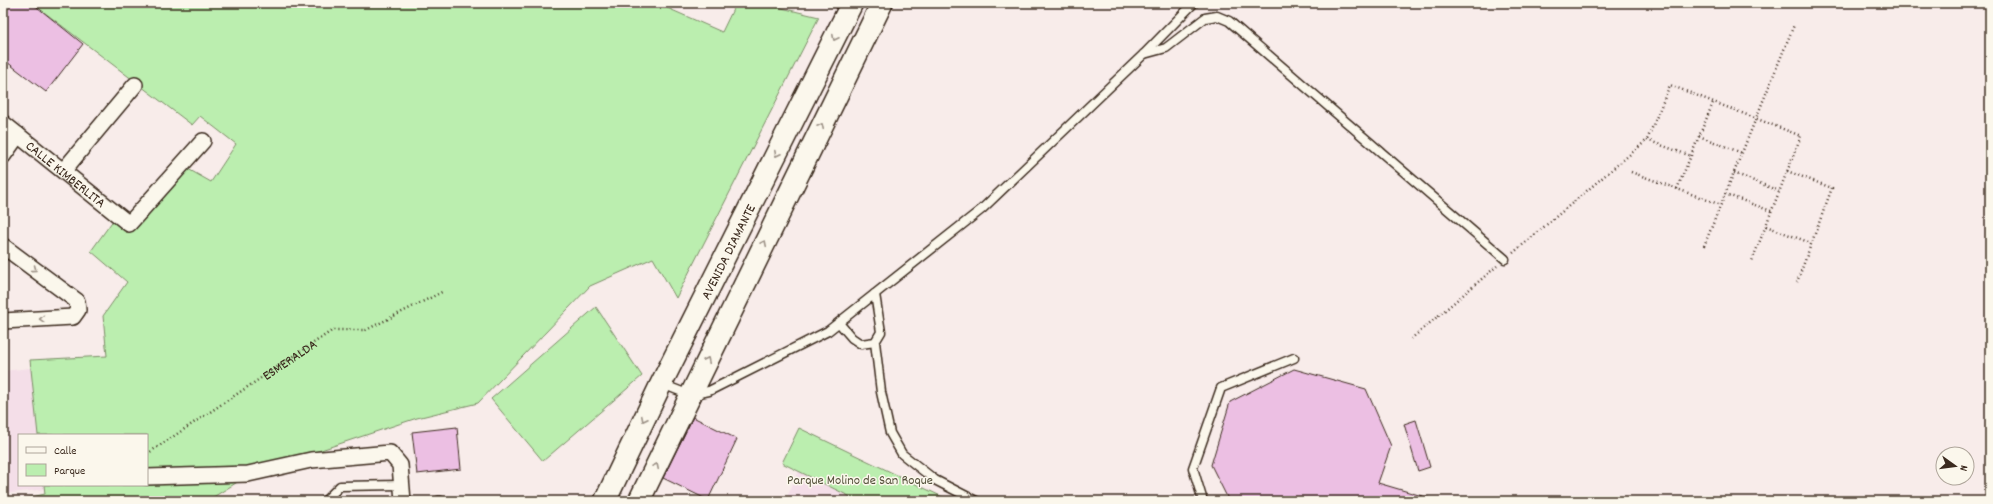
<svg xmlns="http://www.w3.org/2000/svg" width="1993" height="504" font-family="Dekko,sans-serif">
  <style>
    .built { fill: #f4dee8 }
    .green { fill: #bbeeaf; stroke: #7b8c66 }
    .building { fill: #ecbfe3; stroke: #3b2a1e }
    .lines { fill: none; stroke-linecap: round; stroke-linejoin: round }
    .lane-casing { stroke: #3b2a1e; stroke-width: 11 }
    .street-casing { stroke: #3b2a1e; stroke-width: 18 }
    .secondary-casing { stroke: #3b2a1e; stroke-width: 24 }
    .path { stroke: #3b2a1e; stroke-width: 2.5; stroke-dasharray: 1 3; stroke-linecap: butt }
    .lane { stroke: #fbf7ec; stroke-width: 8 }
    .street { stroke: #fbf7ec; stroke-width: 15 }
    .secondary { stroke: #fbf7ec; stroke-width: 21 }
    .oneway { stroke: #9b9085 }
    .labels { text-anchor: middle; stroke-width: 3; stroke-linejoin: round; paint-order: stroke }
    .street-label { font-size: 14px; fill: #3b2a1e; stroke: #fbf7ec }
    .park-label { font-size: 14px; fill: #55513b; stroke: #fbf7ec }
  </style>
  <rect width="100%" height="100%" fill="#f8ecea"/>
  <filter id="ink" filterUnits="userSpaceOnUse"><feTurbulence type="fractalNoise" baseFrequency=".025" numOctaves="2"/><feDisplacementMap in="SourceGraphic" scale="8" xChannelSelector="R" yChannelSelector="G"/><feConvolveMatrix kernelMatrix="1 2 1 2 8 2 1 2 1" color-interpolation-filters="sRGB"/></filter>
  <g filter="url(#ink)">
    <g class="built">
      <polygon points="40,367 48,435 19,435 19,485 54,485 55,488 3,494 3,371"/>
      <polygon points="799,471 860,501 785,501"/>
    </g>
    <g class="green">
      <polygon points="32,3 656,3 722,32 736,3 761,3 819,17 676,298 653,258 590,286 478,403 417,418 252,473 207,501 15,501 45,494 44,485 147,485 147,435 38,435 30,360 107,356 103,316 127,282 91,251 114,219 129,230 181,165 211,182 236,144 200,116 192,125"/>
      <polygon points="596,307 642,376 543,461 491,399"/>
      <polygon points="799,428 951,501 859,501 782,463"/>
    </g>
    <g class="building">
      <polygon points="3,3 32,3 83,44 46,92 3,59"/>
      <polygon points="1294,369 1366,389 1391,446 1378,483 1429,498 1429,501 1229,501 1211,465 1230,402"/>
      <polygon points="693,417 737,439 708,500 663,478"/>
      <polygon points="1416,420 1430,467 1418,471 1404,424"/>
      <polygon points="457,427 461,469 417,474 412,432"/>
    </g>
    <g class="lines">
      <defs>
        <g id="lane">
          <polyline points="1144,54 1166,48 1205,18 1217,16 1229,21 1505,259"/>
          <polyline points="839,323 852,338 861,344 875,342 881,332 875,294"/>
          <polyline points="875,342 881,392 890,433 902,454 935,480 976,501"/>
          <polyline points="662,384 690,395 709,391 828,331 982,209 1144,54 1194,3"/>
          <polyline points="325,501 340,486 401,485"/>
          <polyline points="438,501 441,501"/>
          <polyline points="1203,501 1193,468 1221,388 1294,358"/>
        </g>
        <g id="street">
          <path id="s2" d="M3,123L129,224L203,141"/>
          <polyline points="3,156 18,135"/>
          <polyline points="64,170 135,85"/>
          <polyline points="3,246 77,301 78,310 73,317 3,321"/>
          <polyline points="147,477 248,474 311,460 390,453 400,465 403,501"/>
        </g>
        <g id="secondary">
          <path id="s3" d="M605,501L661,384L852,3"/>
          <polyline points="639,501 882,3"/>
        </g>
      </defs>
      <use href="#lane" class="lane-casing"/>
      <use href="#street" class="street-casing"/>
      <use href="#secondary" class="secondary-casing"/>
      <g class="path">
        <polyline points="1699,136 1742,153"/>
        <polyline points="1647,140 1691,156"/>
        <polyline points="1787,171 1832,188 1797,282"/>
        <polyline points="1631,172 1721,205"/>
        <polyline points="1734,173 1779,191"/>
        <polyline points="1677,189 1713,103"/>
        <polyline points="1725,194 1771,211"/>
        <polyline points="1766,226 1811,243"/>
        <polyline points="1704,246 1794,25"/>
        <polyline points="1513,253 1647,140 1670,85 1801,136 1752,261"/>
        <polyline points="1411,339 1497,266"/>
        <path id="s1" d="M147,454L333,330H366L442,292"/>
      </g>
      <use href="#lane" class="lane"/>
      <use href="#street" class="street"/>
      <use href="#secondary" class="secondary"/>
    </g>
    <defs><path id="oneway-chevron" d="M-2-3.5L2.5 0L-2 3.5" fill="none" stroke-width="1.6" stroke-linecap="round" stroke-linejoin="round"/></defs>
    <g class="oneway">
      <use href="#oneway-chevron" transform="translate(835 38) rotate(117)"/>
      <use href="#oneway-chevron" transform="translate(821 126) rotate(-64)"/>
      <use href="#oneway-chevron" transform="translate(777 154) rotate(117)"/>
      <use href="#oneway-chevron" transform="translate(764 243) rotate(-64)"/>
      <use href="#oneway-chevron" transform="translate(34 269) rotate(37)"/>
      <use href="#oneway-chevron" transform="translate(42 319) rotate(176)"/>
      <use href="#oneway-chevron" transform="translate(707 360) rotate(-64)"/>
      <use href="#oneway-chevron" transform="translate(644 419) rotate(116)"/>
      <use href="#oneway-chevron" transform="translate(656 466) rotate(-64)"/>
    </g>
  </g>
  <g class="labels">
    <g class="street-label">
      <text dy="5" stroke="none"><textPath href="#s2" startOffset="81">CALLE KIMBERLITA</textPath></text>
      <text dy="5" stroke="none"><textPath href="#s3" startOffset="278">AVENIDA DIAMANTE</textPath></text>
      <text dy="5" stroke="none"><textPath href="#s1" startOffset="171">ESMERALDA</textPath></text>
    </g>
    <g class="park-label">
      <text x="860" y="484">Parque Molino de San Roque</text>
    </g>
  </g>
  <rect width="1993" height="504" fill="none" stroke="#fbf7ec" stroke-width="16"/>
  <rect x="8" y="8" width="1977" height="488" fill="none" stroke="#3b2a1e" stroke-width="1.5" filter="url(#ink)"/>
  <rect x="18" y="434" width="130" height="52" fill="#fbf7ec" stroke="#aea59a"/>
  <rect x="26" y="447" width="20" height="6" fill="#fbf7ec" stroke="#aea59a"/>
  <text x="54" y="454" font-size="12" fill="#3b2a1e">Calle</text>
  <rect x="26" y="464" width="20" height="12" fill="#bbeeaf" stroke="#aea59a"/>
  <text x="54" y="474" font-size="12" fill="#3b2a1e">Parque</text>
  <g transform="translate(1955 466) rotate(104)"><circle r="19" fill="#fbf7ec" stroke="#aea59a"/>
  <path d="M0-3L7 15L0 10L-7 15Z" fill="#3b2a1e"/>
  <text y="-6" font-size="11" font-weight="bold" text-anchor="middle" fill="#3b2a1e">N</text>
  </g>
</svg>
